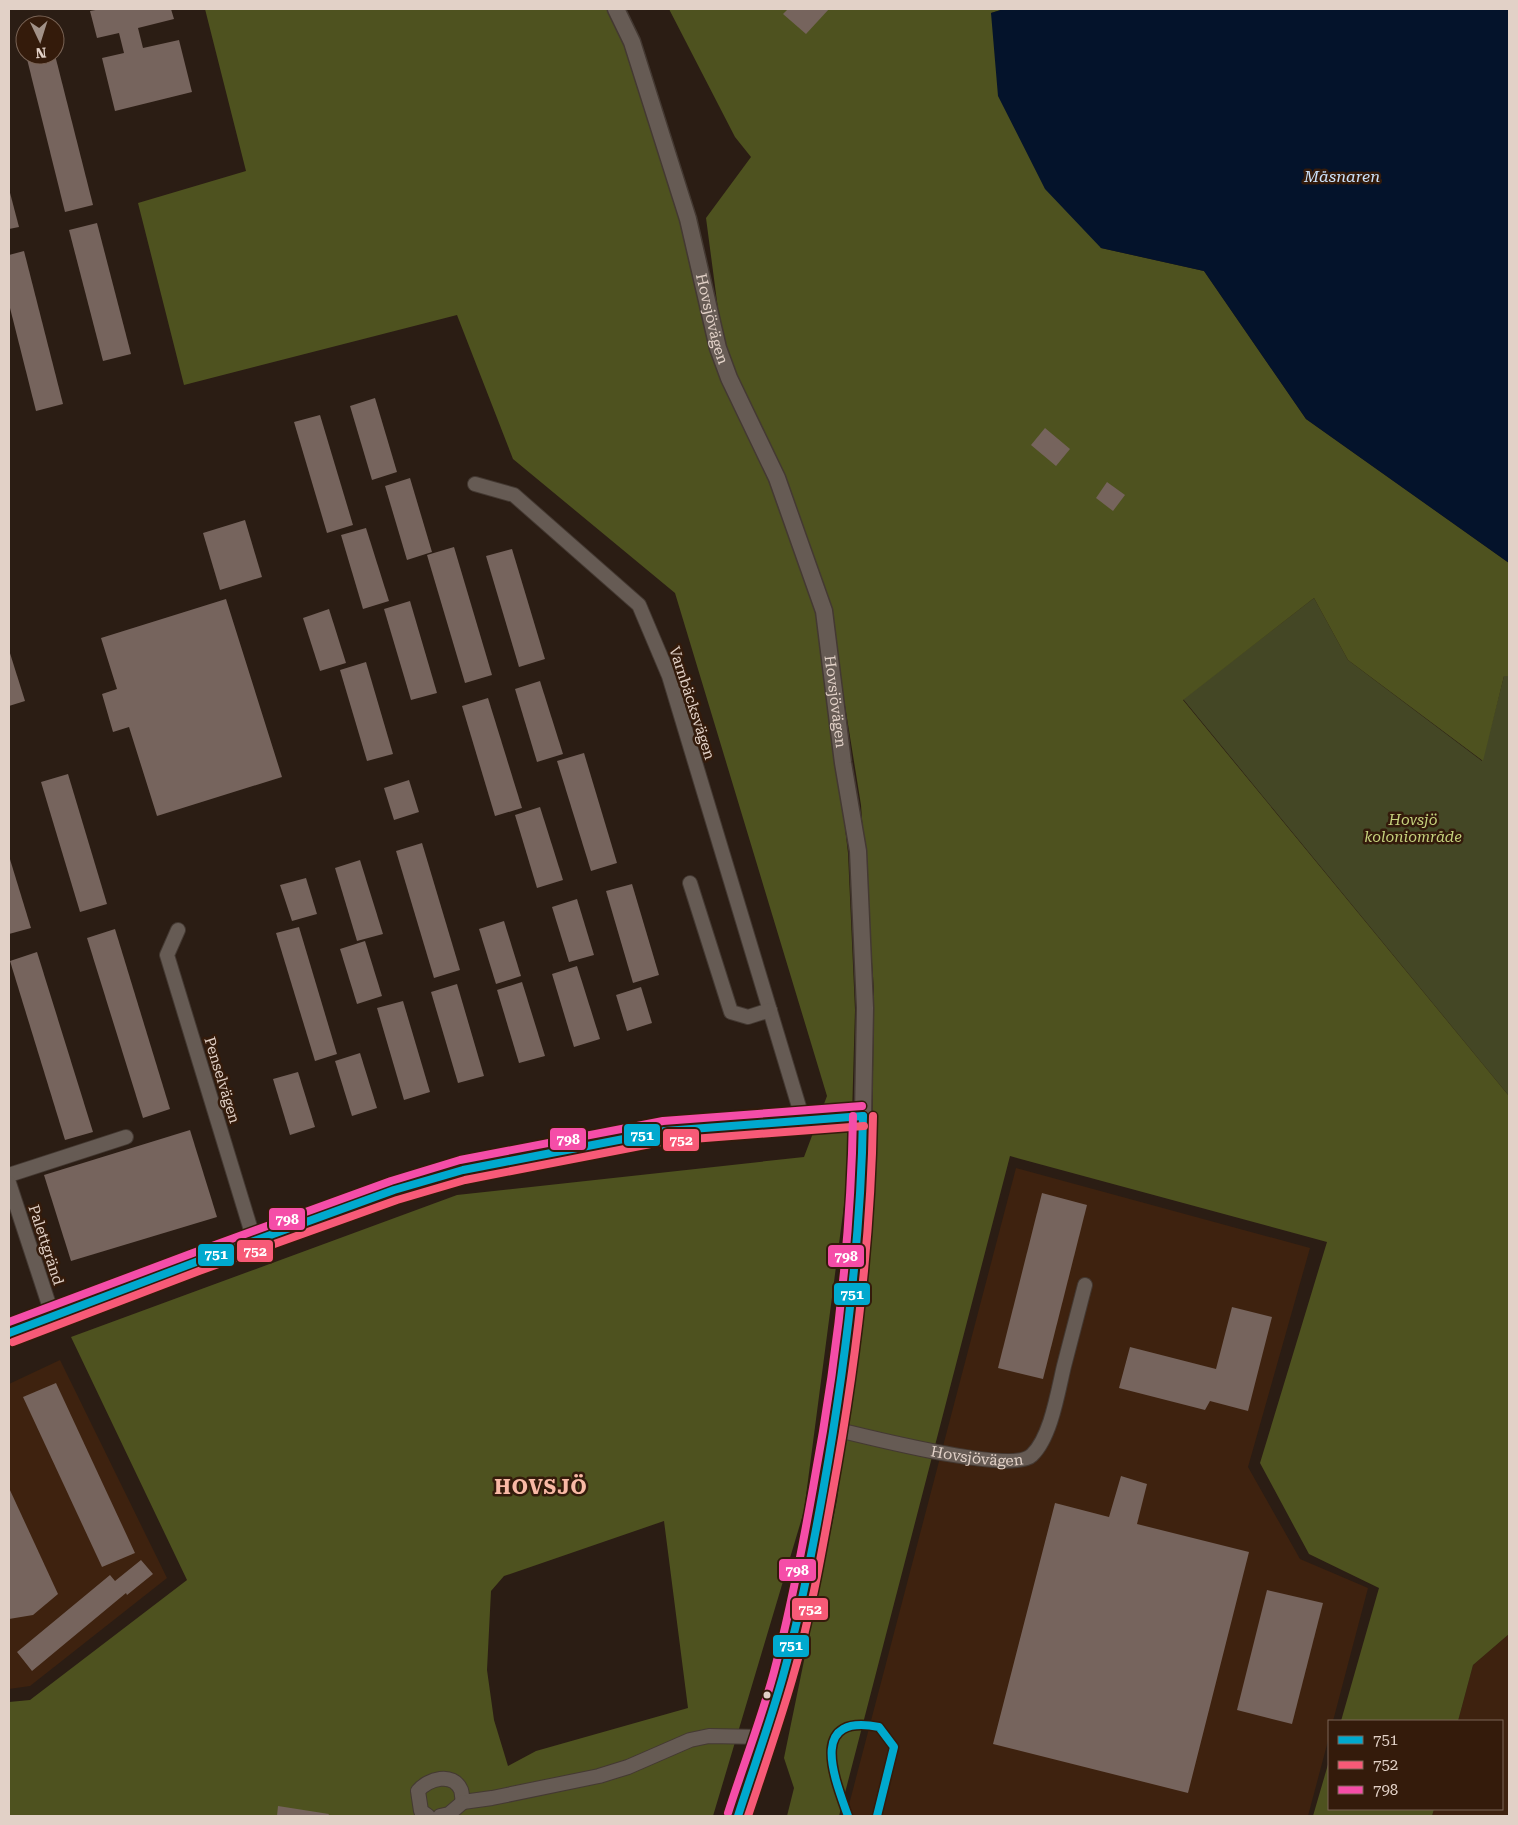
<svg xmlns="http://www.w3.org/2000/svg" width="1518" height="1825" font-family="'Roboto Serif',serif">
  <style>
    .built { fill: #3e220f }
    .green { fill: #444725 }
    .forest { fill: #4e521f; fill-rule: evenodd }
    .water { fill: #04132b }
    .building { fill: #76645d }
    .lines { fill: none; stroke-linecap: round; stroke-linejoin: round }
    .minor-casing { stroke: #443932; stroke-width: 16 }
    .tertiary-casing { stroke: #443932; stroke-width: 19 }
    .minor { stroke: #665b54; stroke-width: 14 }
    .tertiary { stroke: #665b54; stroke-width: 16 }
    .bus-1-casing { stroke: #341b0b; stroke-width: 11 }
    .bus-2-casing { stroke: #341b0b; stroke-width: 11 }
    .bus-3-casing { stroke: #341b0b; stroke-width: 11 }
    .bus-1 { stroke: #00a9ce; stroke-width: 8 }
    .bus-2 { stroke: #f75a77; stroke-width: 8 }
    .bus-3 { stroke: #f54da8; stroke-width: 8 }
    .bus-dot { fill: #e2d1c7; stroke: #341b0b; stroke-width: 2 }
    .labels { text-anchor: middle; stroke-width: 5; stroke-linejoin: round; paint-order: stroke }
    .street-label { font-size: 15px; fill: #e2d1c7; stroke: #341b0b }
    .park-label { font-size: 15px; font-style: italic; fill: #c6d27d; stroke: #341b0b }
    .water-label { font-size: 16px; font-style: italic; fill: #cce3fd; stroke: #341b0b }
    .district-label { font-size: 20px; font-weight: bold; letter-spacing: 1px; fill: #f9b9a5; stroke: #341b0b }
    .line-badge { stroke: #341b0b; stroke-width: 2 }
    .badge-label { font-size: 14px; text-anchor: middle; font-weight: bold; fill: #fff }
  </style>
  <rect width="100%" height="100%" fill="#2b1d14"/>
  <g class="built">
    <polygon points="1016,1168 1310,1248 1248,1467 1300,1559 1368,1588 1333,1721 1329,1721 1329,1737 1308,1816 846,1816"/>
    <polygon points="60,1360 167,1578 30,1686 9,1689 9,1384"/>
    <polygon points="1509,1634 1509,1816 1432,1816 1434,1809 1502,1809 1502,1721 1458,1721 1473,1665"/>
  </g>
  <polygon class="green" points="1314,598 1348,660 1482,761 1504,676 1509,676 1509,1096 1183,699"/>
  <g class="forest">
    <path d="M205,9H611L626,43L683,216L712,334L771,479L821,622L848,853L855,1010L851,1152L804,1511L713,1816H9V1702L30,1700L187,1580L71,1337L457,1195L804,1157L827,1096L675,593L513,459L457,315L184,385L138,203L246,171ZM664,1521L688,1708L536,1751L508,1766L494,1720L487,1670L491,1591L504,1576Z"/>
    <polygon points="669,9 1004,9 991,13 1101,248 1204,271 1306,419 1509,563 1509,676 1504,676 1483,761 1348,660 1314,598 1183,700 1509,1096 1509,1634 1473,1665 1458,1721 1341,1721 1379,1588 1309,1554 1260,1463 1327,1242 1010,1156 839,1816 787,1816 794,1788 784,1758 837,1500 860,1321 872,1153 874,991 861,805 832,625 791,492 732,374 723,347 706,218 751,157 735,137"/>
    <polygon points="1329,1761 1329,1809 1434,1809 1432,1816 1313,1816"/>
  </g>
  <polygon class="water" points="1004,9 1509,9 1509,563 1306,419 1204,271 1101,248 1045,189 998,96 991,13"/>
  <g class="building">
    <polygon points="101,9 171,9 174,19 138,28 143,48 179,40 192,92 115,111 102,58 124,53 119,33 97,38 90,11"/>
    <polygon points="788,9 829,9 806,34 783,14"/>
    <polygon points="25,27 25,50 24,50 19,29"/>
    <polygon points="26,55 55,55 93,205 65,212"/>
    <polygon points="9,189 19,227 9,229"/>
    <polygon points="97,223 131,354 103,361 69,230"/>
    <polygon points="24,251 63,404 36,411 9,304 9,255"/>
    <polygon points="375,398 397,472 372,480 350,406"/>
    <polygon points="320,415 353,525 327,533 294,422"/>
    <polygon points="1045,428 1070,449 1056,466 1031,445"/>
    <polygon points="410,478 432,552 407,560 385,486"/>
    <polygon points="1107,482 1125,495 1113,511 1096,498"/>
    <polygon points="245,520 262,577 220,590 203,533"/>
    <polygon points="366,528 389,601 363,609 341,535"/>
    <polygon points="454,547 492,675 465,683 427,555"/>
    <polygon points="512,549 545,659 519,667 486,556"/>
    <polygon points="226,599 282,777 157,816 129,727 113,732 102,694 117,689 101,638"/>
    <polygon points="410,601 437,693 411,700 384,609"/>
    <polygon points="329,609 346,663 320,671 303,618"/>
    <polygon points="9,650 25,701 9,706"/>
    <polygon points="366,662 393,754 367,761 340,670"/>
    <polygon points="540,681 563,754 537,762 515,689"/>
    <polygon points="488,698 522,808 495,816 462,706"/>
    <polygon points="584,753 617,863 591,871 557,761"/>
    <polygon points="68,774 107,904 80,912 41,782"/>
    <polygon points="409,780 419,812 394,820 384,788"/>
    <polygon points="540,807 563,880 537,888 515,815"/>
    <polygon points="422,843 460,970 434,978 396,851"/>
    <polygon points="9,856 31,928 9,934"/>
    <polygon points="360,860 383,934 357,941 335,868"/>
    <polygon points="306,878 317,914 292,921 280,885"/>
    <polygon points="632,884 659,975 633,983 606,891"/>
    <polygon points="577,899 594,955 569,962 552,907"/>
    <polygon points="504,921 521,976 496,984 479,929"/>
    <polygon points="299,927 337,1054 315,1061 276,933"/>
    <polygon points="115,929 170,1109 143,1118 87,938"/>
    <polygon points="365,941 382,996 357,1004 340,949"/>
    <polygon points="37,952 93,1132 65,1140 10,961"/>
    <polygon points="577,966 600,1039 574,1047 552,974"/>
    <polygon points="522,982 545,1056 519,1063 497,990"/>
    <polygon points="457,984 484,1076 458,1083 431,992"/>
    <polygon points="641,987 652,1023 627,1031 616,995"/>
    <polygon points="403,1001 430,1092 404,1100 377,1008"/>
    <polygon points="360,1053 377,1108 352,1116 335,1061"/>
    <polygon points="298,1072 315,1127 290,1135 273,1079"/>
    <polygon points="190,1130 217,1217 71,1261 44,1175"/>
    <polygon points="1042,1193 1087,1205 1043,1379 998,1368"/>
    <polygon points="1232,1307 1272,1317 1248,1411 1210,1401 1205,1410 1119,1388 1130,1347 1216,1369"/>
    <polygon points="56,1383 135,1553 102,1567 23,1397"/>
    <polygon points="1121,1476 1147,1484 1137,1524 1249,1552 1188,1793 993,1744 1055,1503 1109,1517"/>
    <polygon points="9,1488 58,1594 33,1615 9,1619"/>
    <polygon points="141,1560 153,1574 127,1595 126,1593 32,1671 17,1652 110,1575 115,1581"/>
    <polygon points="1267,1590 1323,1603 1292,1724 1237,1710"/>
    <polygon points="278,1806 329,1814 328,1816 277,1816"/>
  </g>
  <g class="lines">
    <defs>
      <g id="minor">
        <polyline points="475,484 514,495 639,605 669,676 803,1120"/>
        <polyline points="690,883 731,1012 748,1017 770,1010"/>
        <polyline points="178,930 167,955 254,1240"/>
        <polyline points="9,1175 126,1137"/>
        <polyline points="9,1183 53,1317"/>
        <path id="s1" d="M834,1429C865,1436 1012,1475 1032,1455C1051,1437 1058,1391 1064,1366C1071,1339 1078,1312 1085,1285"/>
        <path d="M428,1816L421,1811L418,1791C428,1779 453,1771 461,1790C462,1793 462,1798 463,1802L492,1798L599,1776L628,1767L690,1740L709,1736L762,1737"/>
        <polyline points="440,1816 449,1814 463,1802"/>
      </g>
      <g id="tertiary">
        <path id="s2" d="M616,9L632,42L688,219L718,348L729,378L777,478L824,611L843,763L858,851L865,1008L863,1116L862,1169L850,1316L833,1436L810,1563L783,1676L738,1816"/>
        <polyline points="9,1333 196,1262 394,1190 463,1170 529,1156 665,1131 863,1116"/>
      </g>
    </defs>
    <use href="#minor" class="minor-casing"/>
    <use href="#tertiary" class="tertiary-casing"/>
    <use href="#minor" class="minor"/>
    <use href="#tertiary" class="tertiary"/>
    <defs>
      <g id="bus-1">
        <polyline points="9,1333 196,1262 394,1190 463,1170 665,1131 863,1116"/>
        <path d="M738,1816C753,1769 770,1723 783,1676C800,1615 812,1553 823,1491C845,1367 861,1242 863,1116"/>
        <path d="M848,1816C834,1777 808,1713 879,1727L894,1747L877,1816"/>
      </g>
      <g id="bus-2">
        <polyline points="13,1342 199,1271 397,1200 465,1180 666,1141 864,1126"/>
        <path d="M748,1816C763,1771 779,1725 792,1680C810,1619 821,1557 832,1495C855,1370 871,1243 873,1116"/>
      </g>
      <g id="bus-3">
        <polyline points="9,1322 193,1253 391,1181 460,1160 663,1121 862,1106"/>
        <path d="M728,1813C743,1766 761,1720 774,1672C790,1612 802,1550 813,1488C836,1365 851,1241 853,1116"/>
      </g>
    </defs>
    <use href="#bus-1" class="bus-1-casing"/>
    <use href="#bus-2" class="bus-2-casing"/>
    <use href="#bus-3" class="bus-3-casing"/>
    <use href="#bus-1" class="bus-1"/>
    <use href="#bus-2" class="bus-2"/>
    <use href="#bus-3" class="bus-3"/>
  </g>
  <circle class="bus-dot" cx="767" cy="1695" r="4.5"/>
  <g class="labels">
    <g class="street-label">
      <text dy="5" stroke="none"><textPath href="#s2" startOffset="325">Hovsjövägen</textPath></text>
      <text dy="5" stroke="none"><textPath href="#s2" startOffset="730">Hovsjövägen</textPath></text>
      <text transform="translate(692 703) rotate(72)" y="5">Varnbäcksvägen</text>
      <text transform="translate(222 1080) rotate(73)" y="5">Penselvägen</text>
      <text transform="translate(46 1245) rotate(72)" y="5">Palettgränd</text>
      <text dy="5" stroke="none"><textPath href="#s1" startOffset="146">Hovsjövägen</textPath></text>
    </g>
    <g class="park-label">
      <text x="1413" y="825">Hovsjö<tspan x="1413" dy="17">koloniområde</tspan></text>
    </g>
    <g class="water-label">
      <text x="1342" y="182">Måsnaren</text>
    </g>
    <g class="district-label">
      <text x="541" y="1494">HOVSJÖ</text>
    </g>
  </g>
  <g class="line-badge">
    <rect x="623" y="1123" width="38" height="24" rx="5" fill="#00a9ce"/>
    <rect x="549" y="1127" width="38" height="24" rx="5" fill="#f54da8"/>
    <rect x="662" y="1128" width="38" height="24" rx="5" fill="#f75a77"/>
    <rect x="268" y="1207" width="38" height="24" rx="5" fill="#f54da8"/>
    <rect x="236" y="1239" width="38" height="24" rx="5" fill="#f75a77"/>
    <rect x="197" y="1243" width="38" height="24" rx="5" fill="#00a9ce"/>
    <rect x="827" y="1244" width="38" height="24" rx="5" fill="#f54da8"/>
    <rect x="833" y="1282" width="38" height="24" rx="5" fill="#00a9ce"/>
    <rect x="778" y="1558" width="39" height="24" rx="5" fill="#f54da8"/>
    <rect x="791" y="1597" width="38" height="24" rx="5" fill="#f75a77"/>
    <rect x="772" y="1634" width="38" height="24" rx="5" fill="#00a9ce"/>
  </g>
  <g class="badge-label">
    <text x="642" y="1140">751</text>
    <text x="568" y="1144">798</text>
    <text x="681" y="1145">752</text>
    <text x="287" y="1224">798</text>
    <text x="255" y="1256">752</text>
    <text x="216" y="1259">751</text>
    <text x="846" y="1261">798</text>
    <text x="852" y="1299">751</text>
    <text x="797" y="1575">798</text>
    <text x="810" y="1614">752</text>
    <text x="791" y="1650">751</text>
  </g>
  <rect width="1518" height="1825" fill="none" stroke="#e2d1c7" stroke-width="20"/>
  <rect x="1328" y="1720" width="175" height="90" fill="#341b0b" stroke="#7a6456"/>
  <rect x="1338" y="1736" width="25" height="8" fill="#00a9ce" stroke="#7a6456"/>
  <text x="1373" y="1745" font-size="15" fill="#e2d1c7">751</text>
  <rect x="1338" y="1761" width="25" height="8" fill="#f75a77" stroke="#7a6456"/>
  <text x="1373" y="1770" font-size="15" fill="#e2d1c7">752</text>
  <rect x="1338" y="1786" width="25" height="8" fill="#f54da8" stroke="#7a6456"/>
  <text x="1373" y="1795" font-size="15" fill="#e2d1c7">798</text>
  <g transform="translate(40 40) rotate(176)"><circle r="24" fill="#341b0b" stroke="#7a6456"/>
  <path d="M0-4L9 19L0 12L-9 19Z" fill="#a29288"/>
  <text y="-8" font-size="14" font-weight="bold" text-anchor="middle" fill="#e2d1c7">N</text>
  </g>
</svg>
